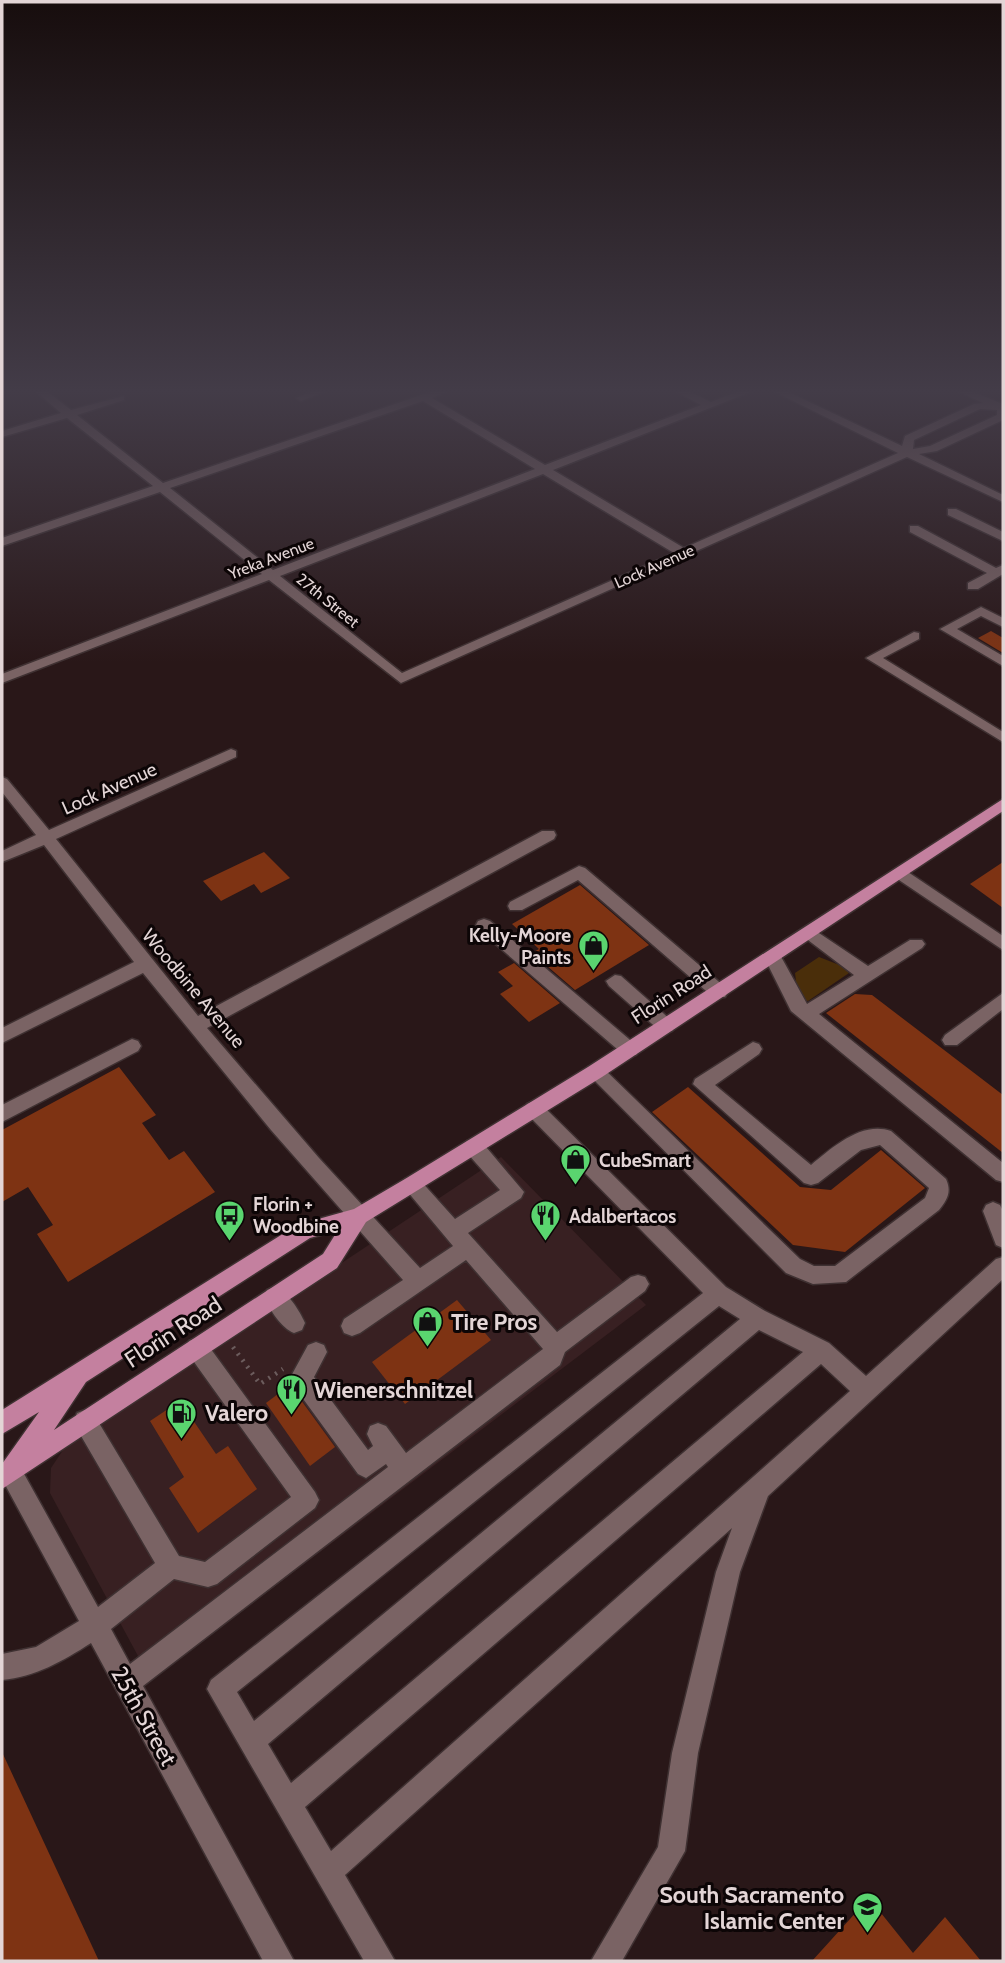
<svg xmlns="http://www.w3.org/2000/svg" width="1005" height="1963" font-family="Cabin,sans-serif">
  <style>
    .built { fill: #382022 }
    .green { fill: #4a2e0a }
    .building { fill: #7e3313 }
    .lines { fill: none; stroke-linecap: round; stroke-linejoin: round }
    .minor-casing { stroke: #3f3132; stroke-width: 3 }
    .major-casing { stroke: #3f3132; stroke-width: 3 }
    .path { stroke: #6c5c5d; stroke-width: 4.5; stroke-dasharray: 2 6; stroke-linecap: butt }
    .minor { fill: #7a6364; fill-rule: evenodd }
    .major { fill: #c4809f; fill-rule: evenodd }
    .labels { text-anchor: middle; stroke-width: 6; stroke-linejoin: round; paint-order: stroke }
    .far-street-label { font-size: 16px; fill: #e3d5d6; stroke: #0c0506 }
    .street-label { font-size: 19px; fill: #e3d5d6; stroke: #0c0506 }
    .poi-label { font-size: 19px; font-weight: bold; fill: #e3d5d6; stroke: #0c0506; text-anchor: start }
    .near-poi-label { font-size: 23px; font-weight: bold; fill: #e3d5d6; stroke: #0c0506; text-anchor: start }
    .near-street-label { font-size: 23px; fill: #e3d5d6; stroke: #0c0506 }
  </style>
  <rect width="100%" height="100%" fill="#291718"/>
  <polygon class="built" points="501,1157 646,1305 151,1680 50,1493 51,1468 65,1447"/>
  <polygon class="green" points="819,957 842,966 849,973 808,1001 798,998 795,973"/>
  <g class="building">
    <polygon points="991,631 1003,638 1003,653 978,638"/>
    <polygon points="264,852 290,878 261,893 254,884 221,901 203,881"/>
    <polygon points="1003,862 1003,908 970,884"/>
    <polygon points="580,885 649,945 575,990 532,953 539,949 512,924"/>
    <polygon points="514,963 560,1003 529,1022 500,994 513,986 498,972"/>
    <polygon points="855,994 872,995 1003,1095 1003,1153 826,1013"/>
    <polygon points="119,1067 156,1115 142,1123 169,1160 184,1151 215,1192 68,1282 37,1234 53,1225 28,1187 2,1202 2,1130"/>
    <polygon points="688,1087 800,1187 831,1190 881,1150 925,1188 845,1252 793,1245 652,1112"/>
    <polygon points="457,1300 491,1340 405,1404 372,1362"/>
    <polygon points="290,1385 335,1447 310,1466 266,1403"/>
    <polygon points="180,1401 216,1454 228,1446 257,1489 198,1533 169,1488 184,1477 150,1421"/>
    <polygon points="2,1752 99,1961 2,1961"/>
    <polygon points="869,1898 913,1953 945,1917 981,1961 812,1961"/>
  </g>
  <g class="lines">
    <defs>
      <g id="minor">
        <path d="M33,389H44L71,410L124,396V400L77,415L163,483L439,389H453L432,398L545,465L701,405L671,389H684L711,402L744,389H758L553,470L684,548L898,453L769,389H782L902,446L905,436L974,404L983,403L953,389H966L1003,404V420L937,451L919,454L1003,495V502L907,457L401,683L269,580L2,683V674L262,574L160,492L2,546V538L153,486L67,418L2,437V431L61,413ZM423,401L535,469L273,570L170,488ZM980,409L997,410V415L930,446L913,449L914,440ZM543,474L674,553L402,673L280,576Z"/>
        <polygon points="318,389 326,391 301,401 296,398"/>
        <polygon points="948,509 956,509 1003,532 1003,541 948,515"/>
        <polygon points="910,526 918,526 996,568 1003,565 1003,574 978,589 968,589 968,583 987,573 910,532"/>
        <polygon points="981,607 1003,618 1003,627 981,616 957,629 1003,656 1003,666 940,629"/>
        <polygon points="914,632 919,633 919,639 883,658 1003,732 1003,742 866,658"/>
        <path d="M231,749L236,751V757L56,839L198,1016L542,831H554L556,835L554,839L207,1028L319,1158L420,1268L453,1246L402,1185L405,1179L412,1177L419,1179L455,1219L500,1190L467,1153L464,1147L467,1141L474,1139L481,1141L524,1192L521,1198L468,1233L557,1332L631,1277L638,1275L645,1277L649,1284L645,1291L565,1352L560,1365L143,1686L294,1961H263L91,1643C63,1661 35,1677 2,1680V1654L36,1647L79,1621L2,1479V1463L10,1459L18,1463L98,1607L155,1563L77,1429L74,1421L77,1413L85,1410L93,1413L179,1556L205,1562L291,1497L189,1355L186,1348L189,1341L197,1338L205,1341L315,1492L319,1500L315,1508L217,1584L208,1587L174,1579L111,1629L130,1664L388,1467L386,1464L366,1478L358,1474L293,1385L290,1378L308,1345L316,1342L324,1345L327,1352L314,1377L368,1450L373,1446L367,1434L370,1426L378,1423L386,1426L406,1453L543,1349L466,1260L360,1333L352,1336L344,1333L341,1326L344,1319L403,1280L271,1130L143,973L2,1043V1028L134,962L44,845L2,862V851L36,835L2,792V777L7,779L49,830Z"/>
        <polygon points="579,866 585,868 725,987 728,992 725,997 713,997 578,880 522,910 510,910 508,906 510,902"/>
        <polygon points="902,868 1003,936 1003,950 896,878 894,874 896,870"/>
        <polygon points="484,919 490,921 636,1045 639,1050 636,1055 624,1055 478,929 476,925 478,921"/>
        <polygon points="810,927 868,966 910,940 922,940 925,944 922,948 819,1014 1003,1163 1003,1182 996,1180 791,1011 764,957 767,953 779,953 807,1004 854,975 804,937 802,933 804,929"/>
        <polygon points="615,975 621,976 672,1021 675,1026 672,1031 660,1031 609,986 606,981"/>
        <polygon points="1003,993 1003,1009 957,1045 945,1045 942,1040 945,1035"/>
        <polygon points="132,1039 138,1041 141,1046 138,1051 2,1122 2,1105"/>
        <path d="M753,1042L759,1044L762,1049L759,1054L715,1085L811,1165C832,1148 861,1121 891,1131L946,1179C952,1192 947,1200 939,1210L846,1282L813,1284L786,1273L586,1072L588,1067H602L800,1259L814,1266H835L925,1198L929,1188L880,1145L861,1150L818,1183L811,1185L804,1183L693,1084L695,1079Z"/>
        <path d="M534,1101L541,1104L726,1287L765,1311L829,1343L866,1376L996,1259L1003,1257V1279L768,1496L740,1572L698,1753L685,1851L622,1961H591L658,1847L672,1753L716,1572L732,1528L345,1875L395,1961H364L207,1689L211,1680L703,1293L527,1114L524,1109L527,1104ZM719,1306L740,1319L254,1721L237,1692ZM759,1330L803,1352L291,1783L268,1744ZM821,1364L850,1391L331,1851L305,1807Z"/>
        <polygon points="993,1202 1000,1205 1003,1211 1003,1248 996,1245 983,1211 986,1205"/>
        <path d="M275,1287C288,1292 299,1310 305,1323L302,1330L294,1333C281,1328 270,1310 264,1297L267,1290Z"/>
      </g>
      <path id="major" d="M1003,799V811L602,1077L366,1222L337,1268L2,1489V1464L39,1412L2,1434V1410L297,1225L354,1209L405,1179L588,1067ZM338,1230L323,1254L54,1430L86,1382L310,1238Z"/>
    </defs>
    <use href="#minor" class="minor-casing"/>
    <use href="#major" class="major-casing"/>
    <polyline class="path" points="233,1347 260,1384 283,1369"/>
    <use href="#minor" class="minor"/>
    <use href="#major" class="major"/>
  </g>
  <linearGradient id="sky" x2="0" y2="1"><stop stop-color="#170d0d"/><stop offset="0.59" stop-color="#433c48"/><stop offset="1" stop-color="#433c48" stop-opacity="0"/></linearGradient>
  <rect width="1005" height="663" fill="url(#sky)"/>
  <defs>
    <symbol id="shop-pin" viewBox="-11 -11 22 30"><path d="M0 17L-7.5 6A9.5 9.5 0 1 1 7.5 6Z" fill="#5ad56f" stroke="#0c0506"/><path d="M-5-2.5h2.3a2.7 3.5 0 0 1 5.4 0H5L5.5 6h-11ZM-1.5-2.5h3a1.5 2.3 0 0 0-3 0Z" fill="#111"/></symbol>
    <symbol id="bus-pin" viewBox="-11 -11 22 30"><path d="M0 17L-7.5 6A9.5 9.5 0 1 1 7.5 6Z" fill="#5ad56f" stroke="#0c0506"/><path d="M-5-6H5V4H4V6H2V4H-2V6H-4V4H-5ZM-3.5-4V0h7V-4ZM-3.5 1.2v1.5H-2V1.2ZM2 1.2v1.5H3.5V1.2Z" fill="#111"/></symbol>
    <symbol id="restaurant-pin" viewBox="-11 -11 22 30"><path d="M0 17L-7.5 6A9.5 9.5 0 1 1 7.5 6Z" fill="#5ad56f" stroke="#0c0506"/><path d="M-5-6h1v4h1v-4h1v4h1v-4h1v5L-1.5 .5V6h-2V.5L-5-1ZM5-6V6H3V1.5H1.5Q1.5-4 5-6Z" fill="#111"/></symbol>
    <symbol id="fuel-pin" viewBox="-11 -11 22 30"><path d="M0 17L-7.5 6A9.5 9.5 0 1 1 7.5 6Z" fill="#5ad56f" stroke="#0c0506"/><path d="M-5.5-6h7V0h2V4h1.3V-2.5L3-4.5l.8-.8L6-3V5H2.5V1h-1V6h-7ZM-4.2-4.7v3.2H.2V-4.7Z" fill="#111"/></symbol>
    <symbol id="school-pin" viewBox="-11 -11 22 30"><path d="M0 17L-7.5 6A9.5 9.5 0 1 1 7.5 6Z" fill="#5ad56f" stroke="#0c0506"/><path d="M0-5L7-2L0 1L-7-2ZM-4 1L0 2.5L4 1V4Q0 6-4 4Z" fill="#111"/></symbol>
  </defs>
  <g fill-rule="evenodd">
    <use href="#shop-pin" x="576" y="928" width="35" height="47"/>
    <use href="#shop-pin" x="558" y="1142" width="35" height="47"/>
    <use href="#bus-pin" x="212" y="1198" width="35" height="47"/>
    <use href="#restaurant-pin" x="528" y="1198" width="35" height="47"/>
    <use href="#shop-pin" x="410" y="1304" width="35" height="47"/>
    <use href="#restaurant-pin" x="274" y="1372" width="35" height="47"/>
    <use href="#fuel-pin" x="164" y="1396" width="35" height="47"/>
    <use href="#school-pin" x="850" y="1890" width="35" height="47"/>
  </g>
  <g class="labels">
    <g class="far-street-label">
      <text transform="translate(271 558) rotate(-21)" y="6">Yreka Avenue</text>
      <text transform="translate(654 566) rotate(-24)" y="6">Lock Avenue</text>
      <text transform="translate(328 600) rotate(39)" y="6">27th Street</text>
    </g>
    <g class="street-label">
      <text transform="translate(109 788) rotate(-24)" y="7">Lock Avenue</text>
      <text transform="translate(194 988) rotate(50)" y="7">Woodbine Avenue</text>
      <text transform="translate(671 994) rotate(-33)" y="7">Florin Road</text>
    </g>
    <g class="poi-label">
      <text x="571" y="942" text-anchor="end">Kelly-Moore<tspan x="571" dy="22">Paints</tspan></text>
      <text x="599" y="1167">CubeSmart</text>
      <text x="253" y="1211">Florin +<tspan x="253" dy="22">Woodbine</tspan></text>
      <text x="569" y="1223">Adalbertacos</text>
    </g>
    <g class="near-poi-label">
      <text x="451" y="1330">Tire Pros</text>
      <text x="314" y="1398">Wienerschnitzel</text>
      <text x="205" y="1421">Valero</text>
      <text x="844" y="1903" text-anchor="end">South Sacramento<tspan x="844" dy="26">Islamic Center</tspan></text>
    </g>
    <g class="near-street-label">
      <text transform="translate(173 1332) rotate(-33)" y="8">Florin Road</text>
      <text transform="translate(144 1716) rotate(61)" y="8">25th Street</text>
    </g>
  </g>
  <rect width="1005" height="1963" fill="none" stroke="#e3d5d6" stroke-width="7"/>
</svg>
